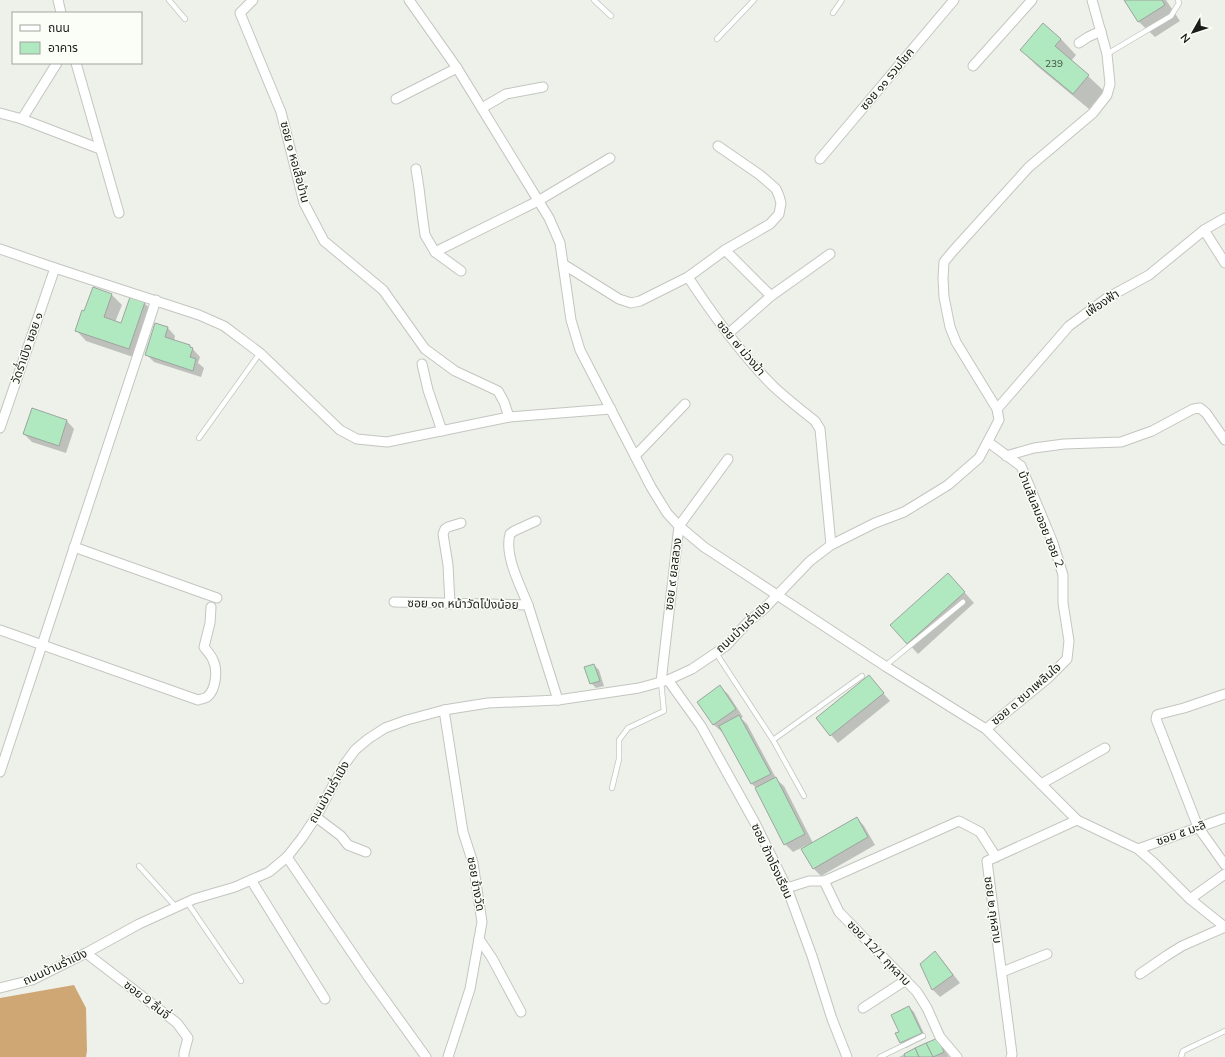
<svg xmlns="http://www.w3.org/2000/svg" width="1225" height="1057" font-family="Mulish,'Noto Sans Thai',sans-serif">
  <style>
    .forest { fill: #cfa774 }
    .shadow { fill: #0003 }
    .building { fill: #b0e9bf; stroke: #9ea4a0 }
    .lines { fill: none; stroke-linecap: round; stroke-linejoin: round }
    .lane-casing { stroke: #c3c6c0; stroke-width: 6 }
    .street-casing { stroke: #c3c6c0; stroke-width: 11 }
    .lane { stroke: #fff; stroke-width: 4.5 }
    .street { stroke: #fff; stroke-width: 9 }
    .labels { text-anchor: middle; stroke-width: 3; stroke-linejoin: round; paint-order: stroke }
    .number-label { font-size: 10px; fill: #404f42 }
    .street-label { font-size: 12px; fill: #1b1c19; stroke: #fbfef7 }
  </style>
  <rect width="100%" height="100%" fill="#eef1ea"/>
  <polygon class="forest" points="74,985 86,1008 87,1051 86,1057 0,1057 0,998"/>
  <g class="shadow">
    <polygon points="1125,0 1166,0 1180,21 1155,37 1139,22"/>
    <polygon points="1061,39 1076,55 1071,61 1088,76 1104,91 1089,109 1037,66 1021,50"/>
    <polygon points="111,294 122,305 115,322 122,325 144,303 155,313 139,359 86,341 76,330 85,312"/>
    <polygon points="156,324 168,328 175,336 174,341 190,346 200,357 198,363 204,368 201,377 154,362 146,354"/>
    <polygon points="67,421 74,429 66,453 32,442 24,434"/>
    <polygon points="958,585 974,603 918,654 908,643"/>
    <polygon points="594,665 599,670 604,686 596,688 591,683"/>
    <polygon points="869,677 890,701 838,743 831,735"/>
    <polygon points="720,687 728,694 743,717 741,718 747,724 777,780 784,786 813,843 857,818 864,826 875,845 821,876 813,868 811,843 793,852 785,844 756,788 752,784 723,731 722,732 714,725 698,702"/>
    <polygon points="935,953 942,960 960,983 940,997 933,990 921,964"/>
    <polygon points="909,1007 914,1012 926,1038 906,1048 901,1043 897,1034 900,1032"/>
    <polygon points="937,1039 942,1044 949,1057 899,1057"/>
  </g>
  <g class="building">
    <polygon points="1124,0 1162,0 1165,5 1138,22"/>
    <polygon points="1043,23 1061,39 1055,46 1089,75 1073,94 1020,50"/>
    <polygon points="93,287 112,294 104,317 121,323 130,297 145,302 129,349 75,331 82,310 84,311"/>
    <polygon points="155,323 168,327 165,337 190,345 190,347 193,348 190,357 196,359 193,371 145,355"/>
    <polygon points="32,408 67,420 59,446 23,434"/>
    <polygon points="948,573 965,592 907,644 890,625"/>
    <polygon points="594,664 600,681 590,684 584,667"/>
    <polygon points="869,675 884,693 830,736 816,718"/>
    <polygon points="720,685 736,709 713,725 697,702"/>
    <polygon points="739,715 771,774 751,784 719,726"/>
    <polygon points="776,777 805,834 784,845 755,788"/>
    <polygon points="857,817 868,837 813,869 801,849"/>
    <polygon points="935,951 953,975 932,990 920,964"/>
    <polygon points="909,1006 922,1033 900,1043 895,1033 899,1032 891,1015"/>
    <polygon points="938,1038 944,1052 933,1057 926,1043"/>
    <polygon points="926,1043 933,1057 919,1057 915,1048"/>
    <polygon points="915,1048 919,1057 905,1057 904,1054"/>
  </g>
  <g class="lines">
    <defs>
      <g id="lane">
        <polyline points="169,0 185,19"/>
        <polyline points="594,0 611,16"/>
        <polyline points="833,13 842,0"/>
        <polyline points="717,39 754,0"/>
        <polyline points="1107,54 1171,16 1179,3 1178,0"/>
        <polyline points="199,438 260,353"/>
        <polyline points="716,653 773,740 862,676"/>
        <polyline points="885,666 963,602"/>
        <polyline points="773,740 804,796"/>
        <polyline points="612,788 619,759 619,740 628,728 664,711 661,682"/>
        <polyline points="139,866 176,907"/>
        <polyline points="187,902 241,981"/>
        <polyline points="880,1057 923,1036"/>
        <polyline points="1181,1057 1183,1051 1225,1031"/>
      </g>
      <g id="street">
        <polyline points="58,0 61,13"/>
        <polyline points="253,0 240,13 281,112 304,203 324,241 383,290 425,349 455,371 498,391 504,402 509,417"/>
        <polyline points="409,0 457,68 549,218 560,243 571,320 580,350 651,487 667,513 679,526 704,547 885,666 986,729 1077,820 1138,849 1153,862 1190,899 1225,927"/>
        <polyline points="1079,43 1088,37 1101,31"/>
        <polyline points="57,63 22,119 100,149"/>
        <polyline points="76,63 119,213"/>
        <polyline points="973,66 1032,0"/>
        <polyline points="396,99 457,68"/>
        <polyline points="482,108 506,94 543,87"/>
        <polyline points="0,113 22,119"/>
        <polyline points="820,159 954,0"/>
        <polyline points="416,169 419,188 422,213 425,235 435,252 461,271"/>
        <polyline points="1204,230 1225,263"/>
        <polyline points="0,249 55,268 199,315 224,326 260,353 340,430 357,439 387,442 509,417 611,409"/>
        <polyline points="725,250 771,296 728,334"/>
        <polyline points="435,252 538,201 610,158"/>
        <polyline points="563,264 619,299 631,303 640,301 688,277 725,250 770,224 779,214 781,203 779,196 776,189 760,175 718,146"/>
        <path d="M688,277C713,315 740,353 773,386C786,398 801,410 815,421L820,429L831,545"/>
        <polyline points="771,296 830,254"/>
        <polyline points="422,364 428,390 442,431"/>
        <polyline points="997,409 1069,326 1107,298 1149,275 1204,230 1225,218"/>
        <polyline points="0,428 55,268"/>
        <polyline points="635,456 685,404"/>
        <polyline points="1006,456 1034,448 1064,444 1121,442 1152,431 1193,409 1200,408 1206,413 1225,440"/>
        <polyline points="74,547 217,598"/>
        <polyline points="394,602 528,605 558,700"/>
        <polyline points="450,604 448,565 443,534 445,529 448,527 461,523"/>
        <path d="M528,605C520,585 504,555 510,534L514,531L536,521"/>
        <path d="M0,630L198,700C201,699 204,699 207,697C216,690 218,670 213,660C211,655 207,651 204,647L210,623L211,607"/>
        <polyline points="668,680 701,726 755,823 787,888 812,956 832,1019 847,1057"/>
        <polyline points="661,682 679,526 728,459"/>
        <polyline points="1225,694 1184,708 1160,714 1157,715 1156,719 1198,827 1225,865"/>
        <polyline points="444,710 463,832 473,863 482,922 470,989 448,1057"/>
        <polyline points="986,729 1048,678 1067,659 1069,641 1063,603 1063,575 1053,543 1021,466 988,442"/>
        <polyline points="0,772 156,300"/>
        <polyline points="1041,784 1105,748"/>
        <polyline points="316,817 341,836 348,845 366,852"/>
        <polyline points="1138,849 1225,818"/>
        <polyline points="287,857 367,975 426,1057"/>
        <polyline points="251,880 325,999"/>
        <polyline points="824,881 839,912 917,992 927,1008 940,1037 957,1057"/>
        <polyline points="787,888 809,881 824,881 959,821 980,832 996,857"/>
        <polyline points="1190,899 1225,874"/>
        <polyline points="479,939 492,958 521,1012"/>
        <polyline points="86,953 177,1023 188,1038 184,1053 184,1057"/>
        <polyline points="1002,972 1047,954"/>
        <polyline points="1140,974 1166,956 1182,946 1225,927"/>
        <polyline points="0,988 32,980 86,953 139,924 194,899 235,887 269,872 287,857 302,838 316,817 344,765 355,750 368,739 385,728 407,720 444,710 488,703 558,700 639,688 668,680 692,669 726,646 748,622 764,609 810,561 831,545 875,523 904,512 948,485 979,458 999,420 997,409 956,342 950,327 944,297 943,278 944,262 953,251 1029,167 1093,113 1107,95 1110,84 1107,54 1092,0"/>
        <polyline points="863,1008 906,980"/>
        <polyline points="1011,1057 1012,1054 987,861 1077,820"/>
      </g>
    </defs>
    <use href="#lane" class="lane-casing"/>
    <use href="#street" class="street-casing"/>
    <use href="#lane" class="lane"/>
    <use href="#street" class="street"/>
  </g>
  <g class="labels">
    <g class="number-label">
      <text x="1054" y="67">239</text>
    </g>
    <g class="street-label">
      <text transform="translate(887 79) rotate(-50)" y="4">ซอย ๑๑ รวมโชค</text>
      <text transform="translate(295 162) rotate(75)" y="4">ซอย ๑ หอเสื้อบ้าน</text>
      <text transform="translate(1102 303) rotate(-34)" y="4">เฟื่องฟ้า</text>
      <text transform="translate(27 348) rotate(-71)" y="4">วัดร่ำเปิง ซอย ๑</text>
      <text transform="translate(741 348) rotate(50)" y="4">ซอย ๗ ม่วงม้า</text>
      <text transform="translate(1041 519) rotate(68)" y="4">บ้านสันลมออย ซอย 2</text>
      <text transform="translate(673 574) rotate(-83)" y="4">ซอย ๙ ยลสลวง</text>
      <text transform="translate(463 604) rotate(1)" y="4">ซอย ๑๓ หน้าวัดโป่งน้อย</text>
      <text transform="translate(743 627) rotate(-43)" y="4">ถนนบ้านร่ำเปิง</text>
      <text transform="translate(1026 694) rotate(-41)" y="4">ซอย ๓ ชบาเพลินใจ</text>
      <text transform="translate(329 792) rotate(-60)" y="4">ถนนบ้านร่ำเปิง</text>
      <text transform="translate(1181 833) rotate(-20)" y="4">ซอย ๕ มะลิ</text>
      <text transform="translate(772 861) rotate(65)" y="4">ซอย ข้างโรงเรียน</text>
      <text transform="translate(476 884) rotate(80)" y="4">ซอย ข้างวัด</text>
      <text transform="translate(993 910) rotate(82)" y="4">ซอย ๒ กุหลาบ</text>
      <text transform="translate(879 953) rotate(46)" y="4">ซอย 12/1 กุหลาบ</text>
      <text transform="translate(55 967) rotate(-25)" y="4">ถนนบ้านร่ำเปิง</text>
      <text transform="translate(147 1000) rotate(38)" y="4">ซอย 9 ลิ้นจี่</text>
    </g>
  </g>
  <rect x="12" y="12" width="130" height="52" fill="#fbfef7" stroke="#a1a49e"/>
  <rect x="20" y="25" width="20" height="6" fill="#ffffff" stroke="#a1a49e"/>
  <text x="48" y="32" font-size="12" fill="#1b1c19">ถนน</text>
  <rect x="20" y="42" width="20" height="12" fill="#b0e9bf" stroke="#a1a49e"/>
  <text x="48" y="52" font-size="12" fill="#1b1c19">อาคาร</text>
  <g transform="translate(1193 32) rotate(231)" stroke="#fbfef7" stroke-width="3" paint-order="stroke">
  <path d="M0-3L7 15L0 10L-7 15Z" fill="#1b1c19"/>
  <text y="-6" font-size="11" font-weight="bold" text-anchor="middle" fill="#1b1c19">N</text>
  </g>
</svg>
